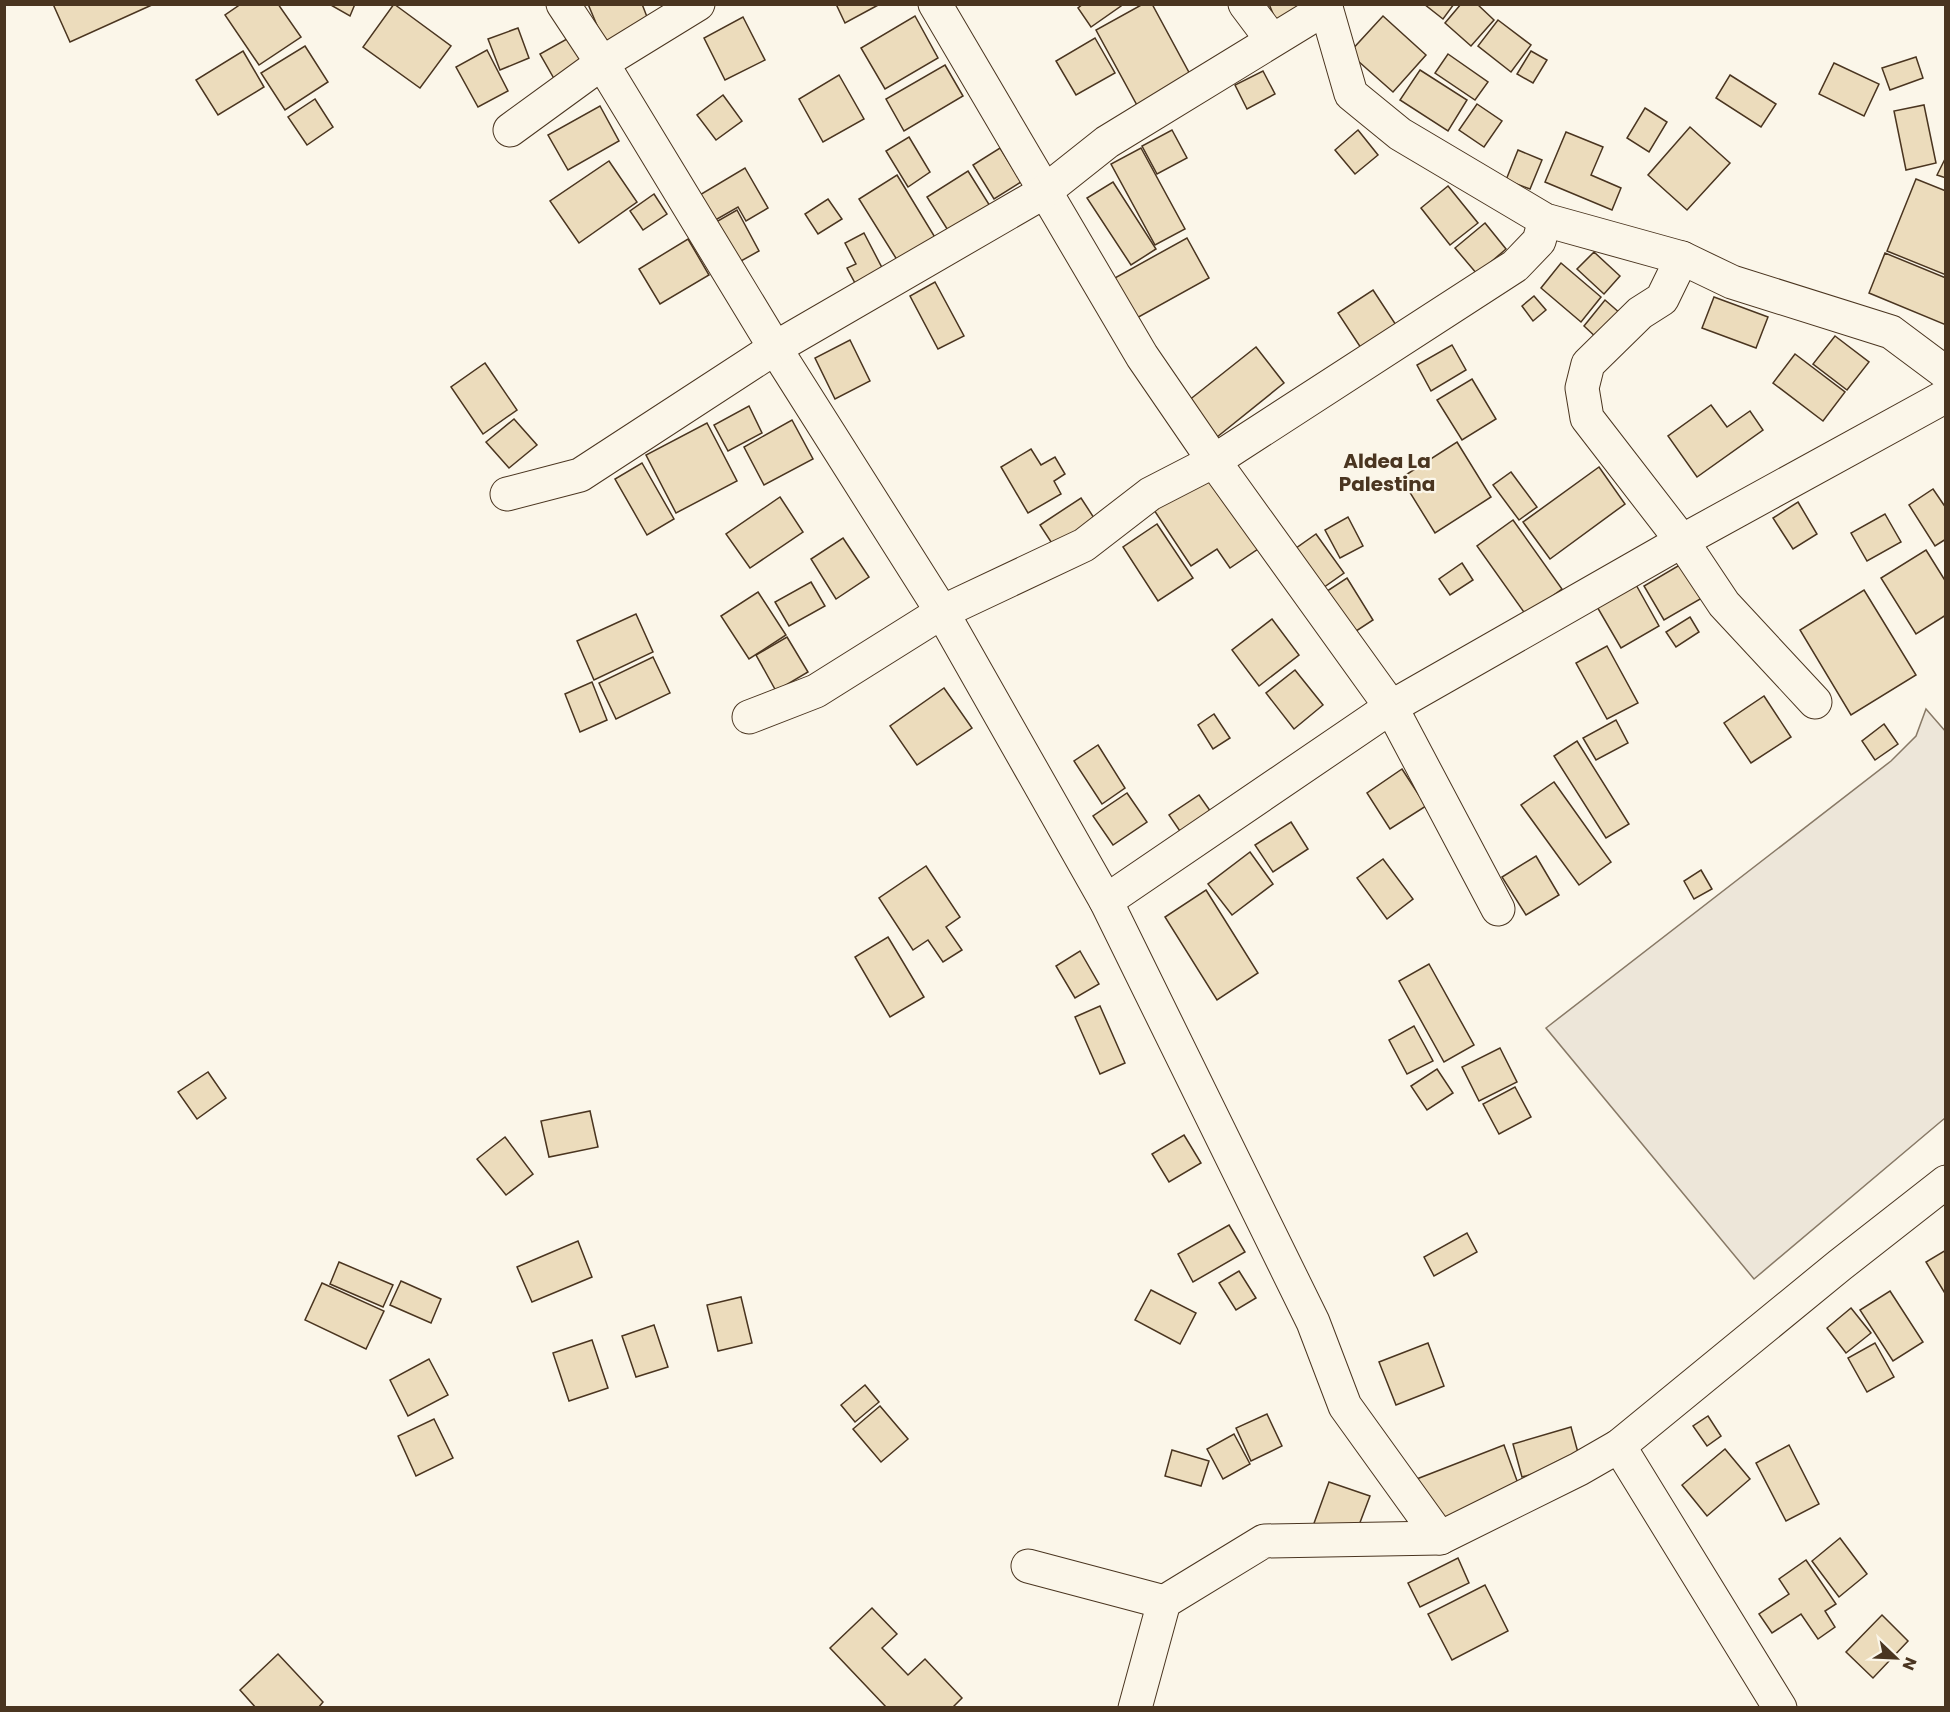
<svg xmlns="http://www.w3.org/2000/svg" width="1950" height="1712" font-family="Poppins,sans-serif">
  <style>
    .green { fill: #ede6d9; stroke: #887966; stroke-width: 1.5 }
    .building { fill: #ecdcbc; stroke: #4a3520; stroke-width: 1.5 }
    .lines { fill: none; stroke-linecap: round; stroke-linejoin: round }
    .street-casing { stroke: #4a3520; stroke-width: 35 }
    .secondary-casing { stroke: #4a3520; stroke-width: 35 }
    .street { stroke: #fbf6e9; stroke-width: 33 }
    .secondary { stroke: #fbf6e9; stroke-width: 33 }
    .labels { text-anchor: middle; stroke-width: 4.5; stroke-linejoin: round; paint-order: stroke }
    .quarter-label { font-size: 20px; font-weight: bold; fill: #4a3520; stroke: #fbf6e9 }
  </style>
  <rect width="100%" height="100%" fill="#fbf6e9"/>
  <polygon class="green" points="1926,709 1946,732 1945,1118 1754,1279 1546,1028 1891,761 1916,736"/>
  <g class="building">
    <polygon points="53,4 154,4 70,42"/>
    <polygon points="241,4 278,4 301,37 259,65 225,15"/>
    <polygon points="329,4 355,4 350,16"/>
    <polygon points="394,4 451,46 420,88 363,47"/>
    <polygon points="588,4 642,4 649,22 604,42"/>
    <polygon points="836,4 880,4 845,23"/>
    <polygon points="1083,4 1120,4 1121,6 1091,27 1078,8"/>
    <polygon points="1143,4 1152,4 1192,78 1138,107 1096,30"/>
    <polygon points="1269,4 1307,4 1276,21"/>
    <polygon points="1424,4 1454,4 1443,19"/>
    <polygon points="1461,4 1477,4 1494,20 1471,46 1445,23"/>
    <polygon points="915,16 938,58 885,89 861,48"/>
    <polygon points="1383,16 1426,55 1393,92 1349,53"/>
    <polygon points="743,17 765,60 725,80 704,38"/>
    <polygon points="1498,20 1531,45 1511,72 1478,46"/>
    <polygon points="518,28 529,58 500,70 488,39"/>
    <polygon points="574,35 590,64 556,82 540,54"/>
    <polygon points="1095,38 1115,73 1076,95 1056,61"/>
    <polygon points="305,46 328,82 285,110 261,73"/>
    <polygon points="487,50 508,91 478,107 456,67"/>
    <polygon points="243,51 264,87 218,115 196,80"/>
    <polygon points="1531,51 1547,60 1533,83 1517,74"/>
    <polygon points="1448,54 1488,82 1475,100 1435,73"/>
    <polygon points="1916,57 1923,78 1890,90 1882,68"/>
    <polygon points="1834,63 1879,84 1864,116 1819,94"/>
    <polygon points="945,65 963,96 904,131 886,99"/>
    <polygon points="1420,70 1467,100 1448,131 1400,100"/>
    <polygon points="1263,71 1275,94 1247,109 1235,85"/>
    <polygon points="839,75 864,119 823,142 799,99"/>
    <polygon points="1730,75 1776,104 1761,127 1716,98"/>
    <polygon points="723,95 742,121 716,140 697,115"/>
    <polygon points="315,99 333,127 307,145 288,117"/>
    <polygon points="1477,104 1502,121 1484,147 1459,130"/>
    <polygon points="1924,105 1936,163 1906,170 1894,111"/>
    <polygon points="600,106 619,141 568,170 548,135"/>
    <polygon points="1645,108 1667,122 1649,152 1627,138"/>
    <polygon points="1690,127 1730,163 1687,210 1648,175"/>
    <polygon points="1172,130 1187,158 1157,174 1142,146"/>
    <polygon points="1358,130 1378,155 1355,174 1335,150"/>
    <polygon points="1566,132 1603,147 1591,175 1621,188 1612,210 1545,182"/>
    <polygon points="909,137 930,172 908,187 886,151"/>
    <polygon points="1000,148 1021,182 994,199 973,165"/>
    <polygon points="1141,148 1185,229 1155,245 1111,164"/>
    <polygon points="1518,150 1542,160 1530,189 1506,180"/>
    <polygon points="1946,157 1946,178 1937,175"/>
    <polygon points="609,161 637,202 579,243 550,201"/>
    <polygon points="745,168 768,208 746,221 738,207 712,222 698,196"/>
    <polygon points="968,171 990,206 949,232 927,197"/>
    <polygon points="897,175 936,239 899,263 859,199"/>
    <polygon points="1916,179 1946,191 1946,275 1887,251"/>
    <polygon points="1113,182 1156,249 1131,265 1087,198"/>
    <polygon points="1448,186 1478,223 1450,245 1421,208"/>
    <polygon points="654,194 667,214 643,230 630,211"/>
    <polygon points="828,199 842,219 818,234 805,214"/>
    <polygon points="737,210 759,251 732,266 709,226"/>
    <polygon points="1485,223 1506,249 1477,274 1455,248"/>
    <polygon points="864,233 890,283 863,298 847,268 856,264 845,243"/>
    <polygon points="1187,238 1209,278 1135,319 1113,279"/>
    <polygon points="688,239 709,275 660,304 639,269"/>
    <polygon points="1594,252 1620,276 1604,294 1577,269"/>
    <polygon points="1885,253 1946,278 1946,325 1869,293"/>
    <polygon points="1561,263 1601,297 1581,322 1541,288"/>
    <polygon points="935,282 964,336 938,349 910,296"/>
    <polygon points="1373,290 1396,325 1361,348 1338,313"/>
    <polygon points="1534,296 1546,310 1533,321 1522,306"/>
    <polygon points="1714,297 1768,317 1756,348 1702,328"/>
    <polygon points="1605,300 1621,314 1599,340 1584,326"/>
    <polygon points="1835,336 1869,362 1847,390 1813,364"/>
    <polygon points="850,340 870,381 835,399 815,358"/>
    <polygon points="1452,345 1466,370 1431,391 1417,365"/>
    <polygon points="1256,347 1284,383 1217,437 1188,401"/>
    <polygon points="1795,354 1845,392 1823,421 1773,383"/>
    <polygon points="485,363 517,410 483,434 451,387"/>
    <polygon points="1472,379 1496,419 1462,440 1437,400"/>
    <polygon points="1711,405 1727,427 1750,411 1763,430 1697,477 1668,436"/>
    <polygon points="749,406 762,433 728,451 714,425"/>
    <polygon points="514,419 537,445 509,468 486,442"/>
    <polygon points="792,420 813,459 764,485 744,447"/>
    <polygon points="707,423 737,481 676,513 646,455"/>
    <polygon points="1457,442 1491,497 1435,533 1401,478"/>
    <polygon points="1031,449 1041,465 1055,457 1065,474 1054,481 1061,494 1028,513 1001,467"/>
    <polygon points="642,463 674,519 647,535 615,479"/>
    <polygon points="1599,467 1625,504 1550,559 1523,522"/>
    <polygon points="1511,472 1537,507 1519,520 1493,485"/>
    <polygon points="1208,473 1258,549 1230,568 1217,549 1191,566 1154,510"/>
    <polygon points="1933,489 1946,508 1946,539 1935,546 1909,505"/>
    <polygon points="780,497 803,532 750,568 726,534"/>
    <polygon points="1081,498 1096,521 1055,548 1040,525"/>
    <polygon points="1798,502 1817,534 1793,549 1773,518"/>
    <polygon points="1885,514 1901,542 1867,561 1851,533"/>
    <polygon points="1348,517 1363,546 1340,558 1325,530"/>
    <polygon points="1513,520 1562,589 1526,615 1477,546"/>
    <polygon points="1157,524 1193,578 1158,601 1123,547"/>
    <polygon points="1316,534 1344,573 1320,590 1292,551"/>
    <polygon points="843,538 869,577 836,599 811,559"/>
    <polygon points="1926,550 1946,582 1946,615 1916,634 1881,578"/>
    <polygon points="1462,563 1473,580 1450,595 1439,579"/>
    <polygon points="1683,563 1702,598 1664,620 1644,586"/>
    <polygon points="1347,578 1373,620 1344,639 1318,597"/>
    <polygon points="811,582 825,606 789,626 775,602"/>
    <polygon points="1635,583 1659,626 1621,648 1596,605"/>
    <polygon points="1864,590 1916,675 1851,715 1800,630"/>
    <polygon points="758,592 786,635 749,659 721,616"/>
    <polygon points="636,614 653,652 594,680 577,641"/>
    <polygon points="1690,617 1699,632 1676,647 1666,632"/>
    <polygon points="1272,619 1299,655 1259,686 1232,650"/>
    <polygon points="787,637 808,672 776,691 756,655"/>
    <polygon points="1607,646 1638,703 1607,719 1576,663"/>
    <polygon points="653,657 670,693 616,719 599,683"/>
    <polygon points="1295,670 1323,705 1294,729 1266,693"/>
    <polygon points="592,682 607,720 580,732 565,694"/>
    <polygon points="944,688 972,728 917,765 890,726"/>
    <polygon points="1764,696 1791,737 1751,763 1724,723"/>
    <polygon points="1214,714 1230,738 1213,749 1198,725"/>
    <polygon points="1616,720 1628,743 1596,760 1583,738"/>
    <polygon points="1884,724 1898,744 1875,760 1862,741"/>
    <polygon points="1577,741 1629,824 1606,838 1554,756"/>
    <polygon points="1098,745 1125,788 1102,804 1074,761"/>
    <polygon points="1402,769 1426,806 1390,829 1367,793"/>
    <polygon points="1554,782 1611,862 1579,885 1521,805"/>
    <polygon points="1127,793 1147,822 1113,845 1093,816"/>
    <polygon points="1199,795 1218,822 1188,843 1169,815"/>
    <polygon points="1291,822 1308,849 1273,872 1255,845"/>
    <polygon points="1250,852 1273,884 1232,915 1208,884"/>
    <polygon points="1536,856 1559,895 1526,915 1502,877"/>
    <polygon points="1383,859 1413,899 1387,919 1357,878"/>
    <polygon points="926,866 960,917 946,927 962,950 943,962 928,940 913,950 879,898"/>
    <polygon points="1701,870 1712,889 1694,899 1684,881"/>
    <polygon points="1206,890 1258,973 1217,1000 1165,917"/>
    <polygon points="888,937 924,997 890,1017 855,957"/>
    <polygon points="1080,951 1099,984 1075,998 1056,966"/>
    <polygon points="1429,964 1474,1045 1444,1062 1399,981"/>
    <polygon points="1100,1006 1125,1063 1100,1074 1075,1017"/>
    <polygon points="1414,1026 1433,1061 1407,1074 1389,1040"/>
    <polygon points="1500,1048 1517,1082 1479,1101 1462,1067"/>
    <polygon points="1437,1069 1453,1093 1427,1110 1411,1086"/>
    <polygon points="208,1072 226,1098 197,1119 178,1092"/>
    <polygon points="1515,1087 1531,1117 1499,1134 1483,1104"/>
    <polygon points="590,1111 598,1147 549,1157 541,1121"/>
    <polygon points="1184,1135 1201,1163 1169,1182 1152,1154"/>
    <polygon points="505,1137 533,1174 506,1195 477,1159"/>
    <polygon points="1229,1225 1245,1252 1193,1282 1178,1254"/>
    <polygon points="1467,1233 1477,1252 1434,1276 1424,1257"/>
    <polygon points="578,1241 592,1277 532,1302 517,1267"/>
    <polygon points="1946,1250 1946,1295 1926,1262"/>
    <polygon points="339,1262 393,1285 383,1307 330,1284"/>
    <polygon points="1239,1271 1256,1298 1236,1310 1219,1283"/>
    <polygon points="401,1281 441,1299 431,1323 390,1305"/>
    <polygon points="322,1283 384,1311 366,1349 305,1320"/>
    <polygon points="1151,1290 1196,1313 1180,1344 1135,1320"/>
    <polygon points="1890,1291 1923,1342 1893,1361 1860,1310"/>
    <polygon points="741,1297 752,1343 718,1351 707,1305"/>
    <polygon points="1851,1308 1871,1333 1846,1353 1827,1328"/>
    <polygon points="654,1325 668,1367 636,1377 622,1336"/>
    <polygon points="592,1340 608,1388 569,1401 553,1353"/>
    <polygon points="1428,1343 1444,1386 1396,1405 1379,1362"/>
    <polygon points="1875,1343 1894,1377 1867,1392 1848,1358"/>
    <polygon points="429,1359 448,1395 408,1416 390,1380"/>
    <polygon points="865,1385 879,1402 855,1422 841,1405"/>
    <polygon points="880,1406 908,1439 881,1462 853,1429"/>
    <polygon points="1267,1414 1282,1446 1251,1461 1236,1428"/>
    <polygon points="1708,1416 1721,1436 1707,1446 1693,1426"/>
    <polygon points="434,1419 453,1458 416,1476 398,1436"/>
    <polygon points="1571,1427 1580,1460 1522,1477 1513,1444"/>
    <polygon points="1234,1434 1250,1464 1223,1479 1207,1449"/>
    <polygon points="1504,1445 1520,1489 1426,1526 1409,1482"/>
    <polygon points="1789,1445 1819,1504 1786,1521 1756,1463"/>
    <polygon points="1725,1449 1750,1479 1707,1516 1682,1485"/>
    <polygon points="1172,1450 1209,1461 1201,1486 1165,1476"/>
    <polygon points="1329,1482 1370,1496 1353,1541 1313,1526"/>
    <polygon points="1840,1538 1867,1574 1839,1597 1812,1561"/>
    <polygon points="1458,1558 1469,1583 1420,1607 1408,1583"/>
    <polygon points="1806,1560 1836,1604 1825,1611 1835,1627 1818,1639 1801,1614 1772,1633 1759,1614 1789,1594 1779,1579"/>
    <polygon points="1485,1585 1508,1631 1452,1660 1428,1614"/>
    <polygon points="872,1608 897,1634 882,1648 908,1675 925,1659 962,1698 952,1708 887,1708 830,1648"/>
    <polygon points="1882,1615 1908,1641 1873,1678 1846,1652"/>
    <polygon points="278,1654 323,1702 318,1708 256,1708 240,1690"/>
  </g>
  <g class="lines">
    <defs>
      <g id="street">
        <polyline points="563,4 602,63 775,348 942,612 1106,901 1313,1322 1345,1406 1440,1538"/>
        <polyline points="935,4 1142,356 1214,461 1391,707 1498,909"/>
        <polyline points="1245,4 1272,40"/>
        <polyline points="510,130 602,63 698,4"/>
        <polyline points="1682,258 1662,299 1640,313 1588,364 1582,388 1587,418 1682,541 1724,604 1815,702"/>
        <polyline points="507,494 580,475 775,348 1044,192 1107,142 1326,8"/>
        <polyline points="749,717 816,691 942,612 1084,545 1150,494 1214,461 1515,266 1539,241 1545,220"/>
        <polyline points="1106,901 1391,707 1682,541 1946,396"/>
        <polyline points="1619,1446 1780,1708"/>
        <polyline points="1028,1566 1164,1602"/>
        <polyline points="1135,1708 1164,1602 1264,1541 1440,1538 1579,1469 1619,1446 1840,1265 1946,1182"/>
      </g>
      <polyline id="secondary" points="1325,4 1351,94 1400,134 1545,220 1682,258 1732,282 1891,332 1946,373"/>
    </defs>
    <use href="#street" class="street-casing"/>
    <use href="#secondary" class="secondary-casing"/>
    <use href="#street" class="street"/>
    <use href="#secondary" class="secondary"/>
  </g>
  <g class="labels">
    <g class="quarter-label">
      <text x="1387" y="468">Aldea La<tspan x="1387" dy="23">Palestina</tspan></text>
    </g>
  </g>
  <rect width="1950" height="1712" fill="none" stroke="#4a3520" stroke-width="12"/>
  <g transform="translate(1896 1658) rotate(113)" stroke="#fbf6e9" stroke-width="4.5" paint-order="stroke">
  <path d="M0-4.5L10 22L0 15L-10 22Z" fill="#4a3520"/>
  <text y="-9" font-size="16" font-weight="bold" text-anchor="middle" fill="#4a3520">N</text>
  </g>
</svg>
